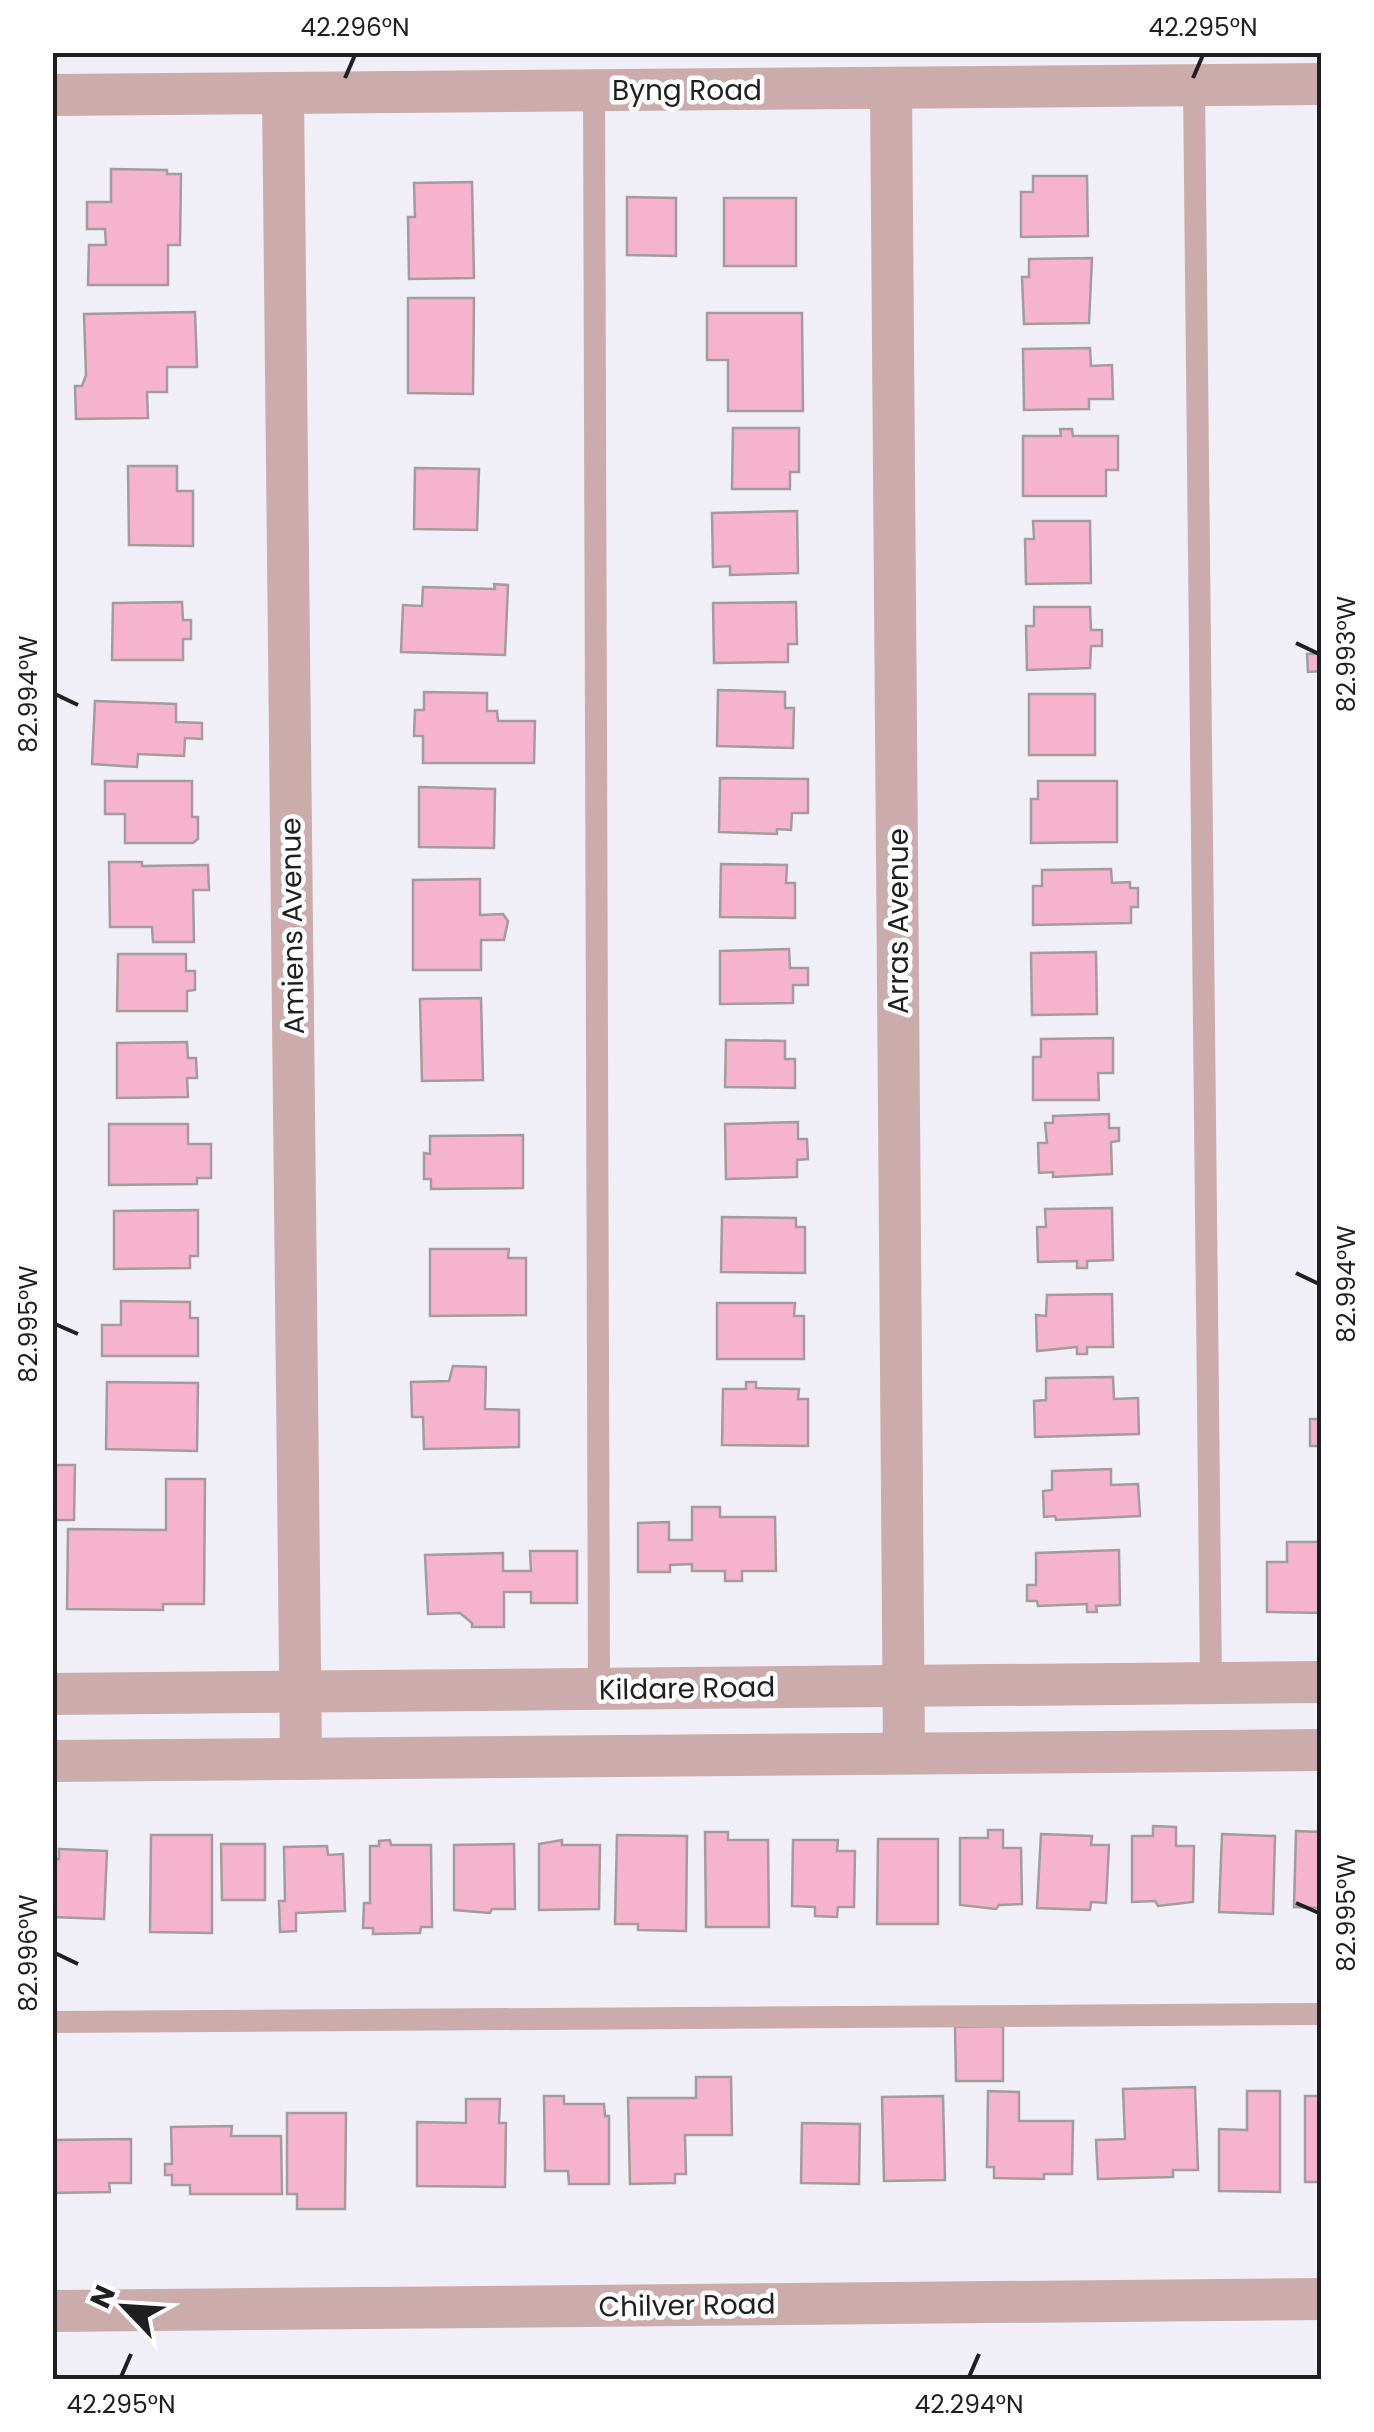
<svg xmlns="http://www.w3.org/2000/svg" width="1374" height="2432" font-family="Poppins,sans-serif">
  <style>
    .building { fill: #f6b3ce; stroke: #a49b9e; stroke-width: 2.5 }
    .lines { fill: none; stroke-linecap: round; stroke-linejoin: round }
    .lane { stroke: #ccabac; stroke-width: 22 }
    .street { stroke: #ccabac; stroke-width: 42 }
    .ticks { fill: none; stroke: #1f1e21; stroke-width: 4 }
    .labels { text-anchor: middle; stroke-width: 9; stroke-linejoin: round; paint-order: stroke }
    .street-label { font-size: 28px; fill: #1f1e21; stroke: #fff }
    .neatline { fill: none; stroke: #1f1e21; stroke-width: 4 }
    .ticks-label { font-size: 25px; text-anchor: middle; fill: #1f1e21 }
  </style>
  <rect width="100%" height="100%" fill="#f0eef6"/>
  <g class="building">
    <polygon points="111,169 167,170 167,174 181,174 180,245 168,245 168,285 88,285 89,245 106,245 105,229 87,229 87,202 111,202"/>
    <polygon points="1033,176 1087,176 1088,236 1021,237 1021,192 1033,192"/>
    <polygon points="472,182 474,278 409,279 408,217 415,217 414,183"/>
    <polygon points="627,197 676,198 676,256 627,255"/>
    <rect x="724" y="198" width="72" height="68"/>
    <polygon points="1092,258 1089,323 1024,324 1022,277 1029,277 1029,259"/>
    <polygon points="408,298 474,298 473,394 408,393"/>
    <polygon points="195,312 197,367 167,367 167,392 147,392 148,418 76,419 75,386 82,386 86,375 84,314"/>
    <polygon points="707,313 802,313 803,411 728,411 728,360 707,360"/>
    <polygon points="1090,348 1091,366 1112,365 1113,399 1089,399 1089,409 1024,410 1023,349"/>
    <polygon points="733,428 799,428 799,472 790,472 790,489 732,489"/>
    <polygon points="1060,429 1072,429 1073,436 1118,436 1118,470 1106,470 1106,496 1023,496 1023,436 1061,436"/>
    <polygon points="128,466 177,466 177,491 193,491 193,546 129,545"/>
    <polygon points="415,468 479,469 477,530 414,529"/>
    <polygon points="797,511 798,573 730,575 730,566 713,567 712,513"/>
    <polygon points="1033,521 1090,521 1091,583 1026,584 1025,539 1034,539"/>
    <polygon points="494,584 508,585 505,655 401,652 403,605 422,606 423,587 495,589"/>
    <polygon points="182,602 183,620 191,620 191,639 183,639 183,660 112,660 113,603"/>
    <polygon points="796,602 797,644 788,644 788,662 714,663 713,603"/>
    <polygon points="1034,607 1090,607 1091,630 1102,630 1102,646 1091,646 1090,668 1027,670 1026,626 1034,626"/>
    <polygon points="1322,653 1322,671 1308,672 1307,654"/>
    <polygon points="718,690 785,692 785,708 794,708 793,748 717,746"/>
    <polygon points="424,692 487,693 487,711 497,711 498,721 535,721 534,763 423,763 423,736 414,736 415,710 424,710"/>
    <rect x="1029" y="694" width="66" height="61"/>
    <polygon points="95,701 176,704 176,722 202,723 202,739 185,738 184,756 138,754 137,767 92,764"/>
    <polygon points="720,778 808,779 808,813 792,813 791,830 777,829 777,834 719,832"/>
    <polygon points="105,781 192,781 192,817 198,817 198,839 193,843 125,843 125,814 105,814"/>
    <polygon points="1038,781 1117,781 1117,842 1031,843 1031,799 1038,799"/>
    <polygon points="419,787 495,789 494,848 419,847"/>
    <polygon points="109,862 142,862 142,866 208,865 209,890 193,890 194,942 153,942 152,927 110,927"/>
    <polygon points="721,864 787,865 786,883 795,883 795,918 720,917"/>
    <polygon points="1111,869 1112,883 1130,882 1130,888 1138,888 1138,907 1131,907 1131,923 1033,925 1033,886 1042,886 1042,870"/>
    <polygon points="480,879 480,915 503,914 508,921 504,940 481,940 481,970 413,970 413,880"/>
    <polygon points="789,949 790,968 808,968 808,985 793,985 793,1003 720,1004 720,951"/>
    <polygon points="1096,952 1097,1014 1032,1015 1031,953"/>
    <polygon points="118,954 186,954 186,971 195,971 195,990 187,991 187,1011 117,1011"/>
    <polygon points="481,998 483,1080 422,1081 420,999"/>
    <polygon points="1113,1038 1113,1073 1098,1073 1099,1100 1033,1100 1033,1057 1041,1057 1041,1039"/>
    <polygon points="726,1040 785,1041 785,1059 795,1059 795,1088 725,1087"/>
    <polygon points="187,1042 188,1058 196,1058 197,1078 187,1078 188,1097 117,1098 117,1043"/>
    <polygon points="1109,1114 1109,1128 1119,1128 1119,1141 1111,1142 1112,1174 1053,1177 1053,1172 1039,1173 1038,1143 1047,1143 1045,1123 1053,1123 1053,1116"/>
    <polygon points="798,1122 798,1139 807,1139 808,1159 797,1160 797,1177 726,1179 725,1124"/>
    <polygon points="109,1124 188,1124 188,1144 211,1144 211,1178 197,1178 197,1184 109,1185"/>
    <polygon points="523,1135 523,1188 431,1189 431,1179 424,1179 424,1153 430,1154 430,1136"/>
    <polygon points="1112,1208 1113,1260 1087,1261 1087,1268 1077,1268 1077,1261 1038,1262 1037,1227 1046,1227 1045,1209"/>
    <polygon points="198,1210 198,1256 190,1256 190,1268 114,1269 114,1211"/>
    <polygon points="722,1217 796,1218 796,1227 805,1227 805,1273 721,1272"/>
    <polygon points="430,1249 509,1249 508,1258 526,1258 526,1315 430,1316"/>
    <polygon points="1112,1294 1113,1347 1087,1347 1087,1354 1077,1354 1077,1347 1037,1351 1036,1315 1046,1316 1047,1295"/>
    <polygon points="121,1301 190,1302 190,1318 198,1318 198,1356 102,1356 102,1325 121,1325"/>
    <polygon points="717,1303 795,1303 794,1316 804,1316 804,1359 717,1359"/>
    <polygon points="453,1366 486,1367 485,1409 519,1410 519,1447 424,1449 423,1417 412,1417 411,1382 449,1381"/>
    <polygon points="1113,1377 1114,1399 1138,1398 1139,1434 1035,1437 1034,1401 1046,1400 1046,1378"/>
    <polygon points="107,1382 198,1383 197,1451 106,1449"/>
    <polygon points="746,1382 756,1382 756,1388 799,1389 798,1399 808,1399 808,1446 722,1445 723,1389 746,1389"/>
    <rect x="1310" y="1419" width="12" height="27"/>
    <polygon points="52,1465 75,1465 74,1520 52,1520"/>
    <polygon points="1111,1469 1111,1485 1138,1484 1140,1516 1056,1520 1055,1516 1044,1517 1043,1491 1052,1490 1052,1471"/>
    <polygon points="166,1479 205,1479 204,1604 163,1604 163,1610 67,1609 68,1529 166,1530"/>
    <polygon points="692,1507 720,1507 720,1517 775,1517 776,1571 742,1571 742,1581 725,1581 725,1571 692,1571 692,1564 670,1565 670,1572 638,1572 638,1523 669,1522 669,1540 692,1540"/>
    <polygon points="1287,1542 1322,1542 1322,1613 1267,1612 1267,1562 1287,1562"/>
    <polygon points="1119,1550 1120,1605 1096,1606 1097,1612 1087,1612 1087,1604 1038,1606 1037,1601 1027,1601 1027,1585 1036,1585 1036,1553"/>
    <polygon points="530,1551 577,1551 577,1603 531,1603 531,1592 504,1592 504,1627 472,1627 472,1623 460,1613 428,1614 425,1555 503,1553 503,1571 531,1571"/>
    <polygon points="1153,1826 1176,1827 1176,1846 1194,1846 1193,1902 1158,1906 1155,1901 1132,1902 1132,1836 1153,1836"/>
    <polygon points="988,1830 1003,1830 1003,1848 1021,1848 1022,1904 999,1905 996,1909 960,1905 960,1838 988,1838"/>
    <polygon points="1296,1831 1322,1832 1322,1908 1294,1907"/>
    <polygon points="705,1832 728,1832 728,1840 768,1840 769,1927 706,1927"/>
    <polygon points="1041,1834 1092,1836 1091,1845 1109,1845 1106,1903 1091,1902 1090,1910 1037,1908"/>
    <polygon points="1222,1834 1275,1836 1273,1914 1219,1912"/>
    <polygon points="151,1835 212,1835 212,1933 150,1932"/>
    <polygon points="617,1835 687,1836 686,1931 638,1930 638,1924 615,1924"/>
    <polygon points="878,1839 938,1839 938,1924 877,1924"/>
    <polygon points="390,1840 391,1845 431,1845 432,1927 421,1927 420,1933 373,1934 373,1928 363,1928 364,1903 370,1903 370,1846 379,1846 379,1841"/>
    <polygon points="562,1840 562,1845 600,1845 599,1909 539,1910 539,1844"/>
    <polygon points="793,1840 838,1840 837,1851 855,1851 854,1907 838,1907 837,1917 815,1916 815,1907 792,1906"/>
    <polygon points="221,1844 265,1844 265,1900 222,1900"/>
    <polygon points="514,1844 515,1909 492,1909 490,1913 454,1910 454,1845"/>
    <polygon points="327,1846 328,1855 343,1854 345,1911 296,1913 296,1931 280,1932 279,1901 285,1901 284,1847"/>
    <polygon points="59,1849 107,1851 104,1919 52,1917 52,1858 59,1859"/>
    <polygon points="1003,2026 1003,2081 956,2081 955,2027"/>
    <polygon points="696,2077 731,2077 732,2135 685,2135 686,2174 675,2174 675,2183 630,2184 628,2098 696,2098"/>
    <polygon points="1195,2087 1198,2170 1173,2170 1173,2177 1098,2179 1096,2140 1125,2139 1123,2089"/>
    <polygon points="988,2091 1019,2092 1019,2121 1073,2121 1072,2174 1044,2174 1044,2179 994,2178 994,2167 987,2167"/>
    <polygon points="1247,2091 1280,2091 1280,2192 1219,2191 1219,2129 1247,2130"/>
    <polygon points="544,2096 564,2096 564,2104 604,2104 605,2116 609,2116 609,2184 569,2184 568,2171 545,2171"/>
    <polygon points="943,2096 945,2180 884,2181 882,2097"/>
    <rect x="1305" y="2096" width="17" height="86"/>
    <polygon points="466,2099 500,2099 499,2123 506,2123 505,2187 417,2186 417,2122 466,2123"/>
    <polygon points="287,2113 346,2113 345,2209 297,2209 297,2194 287,2194"/>
    <polygon points="802,2123 860,2124 859,2184 801,2183"/>
    <polygon points="232,2126 231,2136 281,2136 282,2194 190,2194 190,2185 172,2185 172,2175 165,2175 165,2164 172,2164 171,2127"/>
    <polygon points="131,2139 131,2183 109,2183 110,2192 52,2193 52,2140"/>
  </g>
  <g class="lines">
    <g class="lane">
      <polyline points="1194,85 1211,1683"/>
      <polyline points="594,91 599,1688"/>
      <polyline points="52,2022 1322,2014"/>
    </g>
    <g class="street">
      <polyline points="891,88 904,1753"/>
      <polyline points="283,94 301,1759"/>
      <polyline points="52,95 1322,84"/>
      <polyline points="52,1694 1322,1682"/>
      <polyline points="52,1761 1322,1750"/>
      <polyline points="52,2311 1322,2299"/>
    </g>
  </g>
  <path class="ticks" d="M345,78L355,55M1193,78L1203,55M1296,643L1319,654M55,694L78,705M1296,1273L1319,1284M55,1324L78,1334M1296,1903L1319,1913M55,1953L78,1964M121,2377L131,2354M969,2377L979,2354"/>
  <g class="labels">
    <g class="street-label">
      <text x="687" y="100">Byng Road</text>
      <text transform="translate(898 921) rotate(-90)" y="10">Arras Avenue</text>
      <text transform="translate(292 926) rotate(-91)" y="10">Amiens Avenue</text>
      <text transform="translate(687 1688) rotate(-1)" y="10">Kildare Road</text>
      <text transform="translate(687 2305) rotate(-1)" y="10">Chilver Road</text>
    </g>
  </g>
  <rect width="1374" height="2432" fill="none" stroke="#ffffff" stroke-width="110"/>
  <g transform="translate(125 2307) rotate(295)" stroke="#ffffff" stroke-width="8" paint-order="stroke">
  <path d="M0-8L18 38L0 25L-18 38Z" fill="#1f1e21"/>
  <text y="-15" font-size="28" font-weight="bold" text-anchor="middle" fill="#1f1e21">N</text>
  </g>
  <rect x="55" y="55" width="1264" height="2322" class="neatline"/>
  <g class="ticks-label">
    <text x="355" y="36">42.296°N</text>
    <text x="1203" y="36">42.295°N</text>
    <text transform="translate(1346 654) rotate(-90)" y="9">82.993°W</text>
    <text transform="translate(28 694) rotate(-90)" y="9">82.994°W</text>
    <text transform="translate(1346 1284) rotate(-90)" y="9">82.994°W</text>
    <text transform="translate(28 1324) rotate(-90)" y="9">82.995°W</text>
    <text transform="translate(1346 1913) rotate(-90)" y="9">82.995°W</text>
    <text transform="translate(28 1953) rotate(-90)" y="9">82.996°W</text>
    <text x="121" y="2413">42.295°N</text>
    <text x="969" y="2413">42.294°N</text>
  </g>
</svg>
